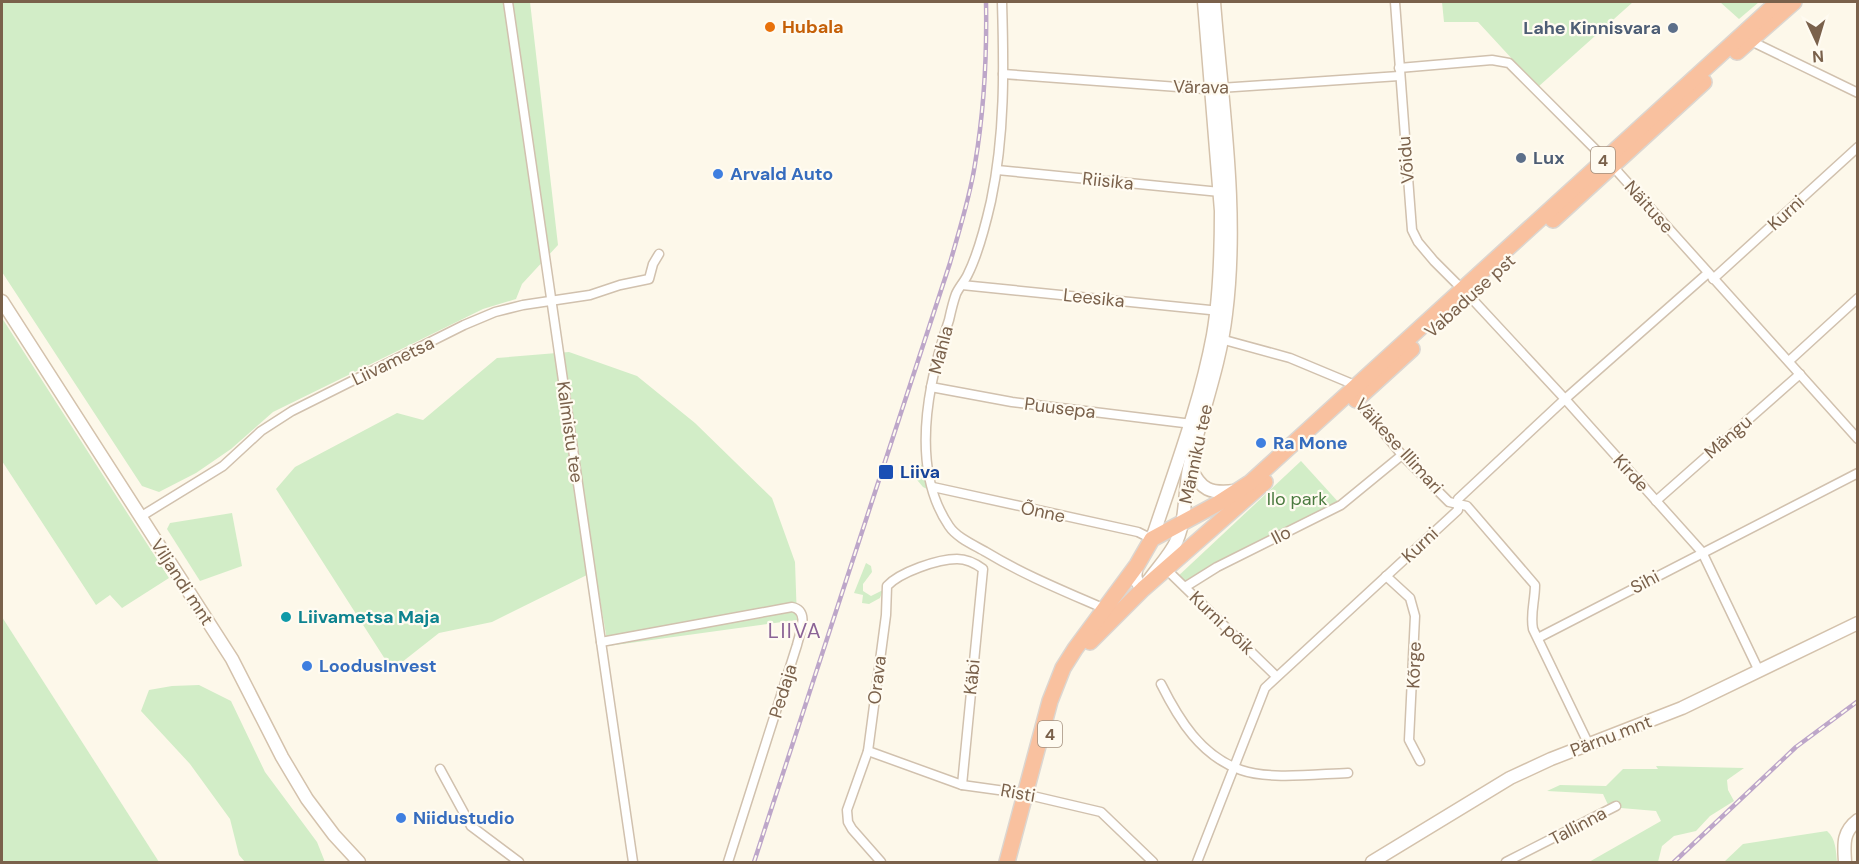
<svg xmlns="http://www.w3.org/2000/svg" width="1859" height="864" font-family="'DM Sans',sans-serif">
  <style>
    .green { fill: #d2edc7 }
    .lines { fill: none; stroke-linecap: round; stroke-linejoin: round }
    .street-casing { stroke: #d1c1ae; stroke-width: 11 }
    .secondary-casing { stroke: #d4c2ac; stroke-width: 15 }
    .highway-casing { stroke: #dcd6d0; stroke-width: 18 }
    .street { stroke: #fff; stroke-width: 8 }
    .secondary { stroke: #fff; stroke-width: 12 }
    .highway { stroke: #f9c19f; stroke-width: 15 }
    .rail-casing { stroke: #bda6c9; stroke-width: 4.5 }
    .rail { stroke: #fffbf1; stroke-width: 2; stroke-dasharray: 7; stroke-linecap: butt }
    .food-dot { fill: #e8710a; stroke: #fffbf1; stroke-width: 2 }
    .service-dot { fill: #5c6f8a; stroke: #fffbf1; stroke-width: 2 }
    .shop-dot { fill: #3f7fe0; stroke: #fffbf1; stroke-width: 2 }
    .transit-dot { fill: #1a4fb4; stroke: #fffbf1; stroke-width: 2 }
    .culture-dot { fill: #0f9aa8; stroke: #fffbf1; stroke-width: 2 }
    .labels { text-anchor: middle; stroke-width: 4.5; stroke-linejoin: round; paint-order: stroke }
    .shield { fill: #fffbf1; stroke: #a28f7d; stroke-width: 1.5 }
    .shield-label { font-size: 16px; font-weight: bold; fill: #7a614b }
    .food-label { font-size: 18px; font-weight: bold; fill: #c56008; stroke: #fffbf1; text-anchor: start }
    .service-label { font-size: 18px; font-weight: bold; fill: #4e5e75; stroke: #fffbf1; text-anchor: end }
    .street-label { font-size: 18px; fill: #7a614b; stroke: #fffbf1 }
    .shop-label { font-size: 18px; font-weight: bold; fill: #366cbe; stroke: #fffbf1; text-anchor: start }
    .transit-label { font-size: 18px; font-weight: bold; fill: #164399; stroke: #fffbf1; text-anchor: start }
    .park-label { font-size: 18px; fill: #4a7a3f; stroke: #fffbf1 }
    .culture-label { font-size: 18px; font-weight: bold; fill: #0d838f; stroke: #fffbf1; text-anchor: start }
    .quarter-label { font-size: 21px; letter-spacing: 1.5px; fill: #8b6396; stroke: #fffbf1 }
  </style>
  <rect width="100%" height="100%" fill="#fdf8ea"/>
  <g class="green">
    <polygon points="2,2 530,2 558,245 522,284 516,299 483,309 273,412 231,449 196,473 159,492 142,486 2,272"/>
    <polygon points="1442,2 1633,2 1538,87 1478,22 1444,22"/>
    <polygon points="1720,2 1759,2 1739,19"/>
    <polygon points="2,318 169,578 122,608 110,595 96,605 2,461"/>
    <polygon points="569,352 637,376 695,423 772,498 795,562 797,620 608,646 595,571 492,622 439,633 392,670 276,489 295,467 397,413 423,420 497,358"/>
    <polygon points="1301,461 1341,505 1185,587 1175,579"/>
    <polygon points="918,464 922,465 927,489 923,487 912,474 913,466"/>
    <polygon points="232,513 242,566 200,581 167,529 170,523"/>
    <polygon points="866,563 871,566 872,572 863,584 863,591 871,596 883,590 880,598 869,604 862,603 863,595 854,593"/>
    <polygon points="2,617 159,862 2,862"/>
    <polygon points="199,685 231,701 265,772 317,842 325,862 245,862 239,855 230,819 190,764 141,711 149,690 172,686"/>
    <polygon points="1656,766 1744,768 1727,780 1728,790 1734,801 1710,816 1696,831 1674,836 1662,846 1658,862 1589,862 1661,821 1656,811 1609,807 1603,794 1547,791 1560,785 1606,786 1623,769 1658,769"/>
    <path d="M1827,831C1836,838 1836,852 1837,862H1724L1743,844Z"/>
  </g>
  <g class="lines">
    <defs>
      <g id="street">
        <path d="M508,2C549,289 590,576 633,862"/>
        <path d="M1002,2C1004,68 1005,135 991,201C986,223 978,254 968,274C965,281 959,287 956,294C953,302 951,311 949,320C928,382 909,467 949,526C957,538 974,545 986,552C1024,575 1064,591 1105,609"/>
        <polyline points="1395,2 1410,204 1412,230 1418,242 1434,261 1474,301 1565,399 1702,552 1759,671"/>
        <polyline points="1749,37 1757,44 1858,93"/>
        <polyline points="1399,68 1492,60 1509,63 1617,171 1858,439"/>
        <polyline points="1003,74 1205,89 1399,76"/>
        <polyline points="997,170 1220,192"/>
        <polyline points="1713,279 1858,147"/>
        <polyline points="962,285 1220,311"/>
        <polyline points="1217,338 1290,358 1350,383 1354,387"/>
        <polyline points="1789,361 1858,298"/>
        <polyline points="931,387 1012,402 1184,423 1190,424 1193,428"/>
        <path d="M1356,399L1402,455L1449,502L1467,506L1535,585C1535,601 1530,614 1533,629L1589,745"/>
        <polyline points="933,487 1138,532 1152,539"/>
        <polyline points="1656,501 1800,374"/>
        <polyline points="140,517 223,466 261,431 292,411 464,325 495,312 523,305 590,295 620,285 649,279 653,264 659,254"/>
        <polyline points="1167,570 1276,676"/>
        <polyline points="1386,576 1410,598 1415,616 1409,740 1420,761"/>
        <polyline points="1185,587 1217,567 1341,505 1402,455"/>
        <polyline points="1538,638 1858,473"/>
        <path d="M601,642L792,607C810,611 800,632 797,645L728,862"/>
        <path d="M1161,684C1179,720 1201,756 1241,770C1269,780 1317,774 1348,773"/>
        <polyline points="868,751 962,785 1020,793 1101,812 1153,862"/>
        <polyline points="440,769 471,826 519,862"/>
        <path d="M881,862L852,829L848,822L847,810L868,751L886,615L887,586C900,572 938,559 957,559C966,559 975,563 983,569L962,785"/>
        <polyline points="1197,862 1265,688 1458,510 1458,499 1565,399 1708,273"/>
        <polyline points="1506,862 1616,806"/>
      </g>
      <g id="secondary">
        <polyline points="2,301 232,659 282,757 307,799 334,835 359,862"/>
        <path d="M1190,467C1201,490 1210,494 1235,491"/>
        <path d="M1152,539C1174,472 1200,405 1213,335C1220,295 1221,252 1221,211L1204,2"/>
        <path d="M1137,566C1134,577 1135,581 1143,589C1153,572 1169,558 1177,540C1187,516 1184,489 1190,464C1201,414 1220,366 1226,314C1239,211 1222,105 1214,2"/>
        <polyline points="1372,862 1510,778 1551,759 1682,708 1858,623"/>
        <path d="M1845,862C1844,845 1842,832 1858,820"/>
      </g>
      <g id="highway">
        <polyline points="1737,52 1794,2"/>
        <polyline points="1553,220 1704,82"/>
        <polyline points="1356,400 1412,349"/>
        <polyline points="1090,642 1143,589 1265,482"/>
        <polyline points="1007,862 1050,701 1063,668 1075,649 1137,565 1152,539 1217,504 1251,482 1778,2"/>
      </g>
    </defs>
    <use href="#street" class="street-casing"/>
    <use href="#secondary" class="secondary-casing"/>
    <use href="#highway" class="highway-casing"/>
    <use href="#street" class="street"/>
    <use href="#secondary" class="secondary"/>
    <use href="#highway" class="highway"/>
    <defs>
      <g id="rail">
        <path d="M754,862L950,263C959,231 970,197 975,164C984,111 987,55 986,2"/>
        <polyline points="1674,862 1796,747 1858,701"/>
      </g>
    </defs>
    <use href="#rail" class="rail-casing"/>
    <use href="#rail" class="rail"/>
  </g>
  <circle class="food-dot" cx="770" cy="27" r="6"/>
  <g class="service-dot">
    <circle cx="1673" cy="28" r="6"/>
    <circle cx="1521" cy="158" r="6"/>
  </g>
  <g class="shop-dot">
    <circle cx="718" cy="174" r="6"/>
    <circle cx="1261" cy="443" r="6"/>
    <circle cx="307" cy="666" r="6"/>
    <circle cx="401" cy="818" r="6"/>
  </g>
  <rect class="transit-dot" x="878" y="464" width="16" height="16" rx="3"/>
  <circle class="culture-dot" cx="286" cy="617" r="6"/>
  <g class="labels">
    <g class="shield">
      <rect x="1591" y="147" width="24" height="26" rx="4.5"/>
      <rect x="1038" y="721" width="24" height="26" rx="4.5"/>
    </g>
    <g class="shield-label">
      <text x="1603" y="166">4</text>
      <text x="1050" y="740">4</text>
    </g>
    <g class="food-label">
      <text x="782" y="33">Hubala</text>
    </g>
    <g class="service-label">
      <text x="1661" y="34">Lahe Kinnisvara</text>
      <text x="1533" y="164" text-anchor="start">Lux</text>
    </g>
    <g class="street-label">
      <text transform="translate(1201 87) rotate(1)" y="6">Värava</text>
      <text transform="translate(1406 160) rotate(-95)" y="6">Võidu</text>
      <text transform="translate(1108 181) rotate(6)" y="6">Riisika</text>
      <text transform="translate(1649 207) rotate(48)" y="6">Näituse</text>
      <text transform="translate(1786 213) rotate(-42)" y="6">Kurni</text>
      <text transform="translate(1470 296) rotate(-42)" y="6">Vabaduse pst</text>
      <text transform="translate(1094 298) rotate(6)" y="6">Leesika</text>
      <text transform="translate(941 350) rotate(-75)" y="6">Mahla</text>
      <text transform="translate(393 361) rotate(-26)" y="6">Liivametsa</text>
      <text transform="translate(1060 408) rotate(7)" y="6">Puusepa</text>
      <text transform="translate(570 432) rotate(82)" y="6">Kalmistu tee</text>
      <text transform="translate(1728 437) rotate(-41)" y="6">Mängu</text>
      <text transform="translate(1399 446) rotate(48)" y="6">Väikese Illimari</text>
      <text transform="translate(1196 454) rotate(-78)" y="6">Männiku tee</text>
      <text transform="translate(1631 473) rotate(48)" y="6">Kirde</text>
      <text transform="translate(1043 512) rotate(12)" y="6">Õnne</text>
      <text transform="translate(1281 535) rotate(-27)" y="6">Ilo</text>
      <text transform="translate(1420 545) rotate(-43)" y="6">Kurni</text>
      <text transform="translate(182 582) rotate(57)" y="6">Viljandi mnt</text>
      <text transform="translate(1645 582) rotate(-28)" y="6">Sihi</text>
      <text transform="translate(1222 623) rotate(44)" y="6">Kurni põik</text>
      <text transform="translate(1414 665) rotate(-88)" y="6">Kõrge</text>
      <text transform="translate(972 677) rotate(-84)" y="6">Käbi</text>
      <text transform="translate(877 680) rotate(-83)" y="6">Orava</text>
      <text transform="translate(783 691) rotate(-73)" y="6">Pedaja</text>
      <text transform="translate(1611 736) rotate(-21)" y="6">Pärnu mnt</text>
      <text transform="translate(1018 793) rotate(10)" y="6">Risti</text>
      <text transform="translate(1578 826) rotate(-28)" y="6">Tallinna</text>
    </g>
    <g class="shop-label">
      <text x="730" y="180">Arvald Auto</text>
      <text x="1273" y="449">Ra Mone</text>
      <text x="319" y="672">LoodusInvest</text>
      <text x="413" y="824">Niidustudio</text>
    </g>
    <g class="transit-label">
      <text x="900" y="478">Liiva</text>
    </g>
    <g class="park-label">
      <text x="1297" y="505">Ilo park</text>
    </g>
    <g class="culture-label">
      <text x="298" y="623">Liivametsa Maja</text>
    </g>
    <g class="quarter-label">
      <text x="795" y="638">LIIVA</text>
    </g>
  </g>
  <rect width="1859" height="864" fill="none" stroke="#7a614b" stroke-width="6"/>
  <g transform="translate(1817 42) rotate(176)" stroke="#fffbf1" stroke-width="4.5" paint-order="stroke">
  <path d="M0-4.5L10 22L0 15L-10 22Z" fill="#7a614b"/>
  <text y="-9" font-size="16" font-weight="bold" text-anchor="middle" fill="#7a614b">N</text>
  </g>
</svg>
